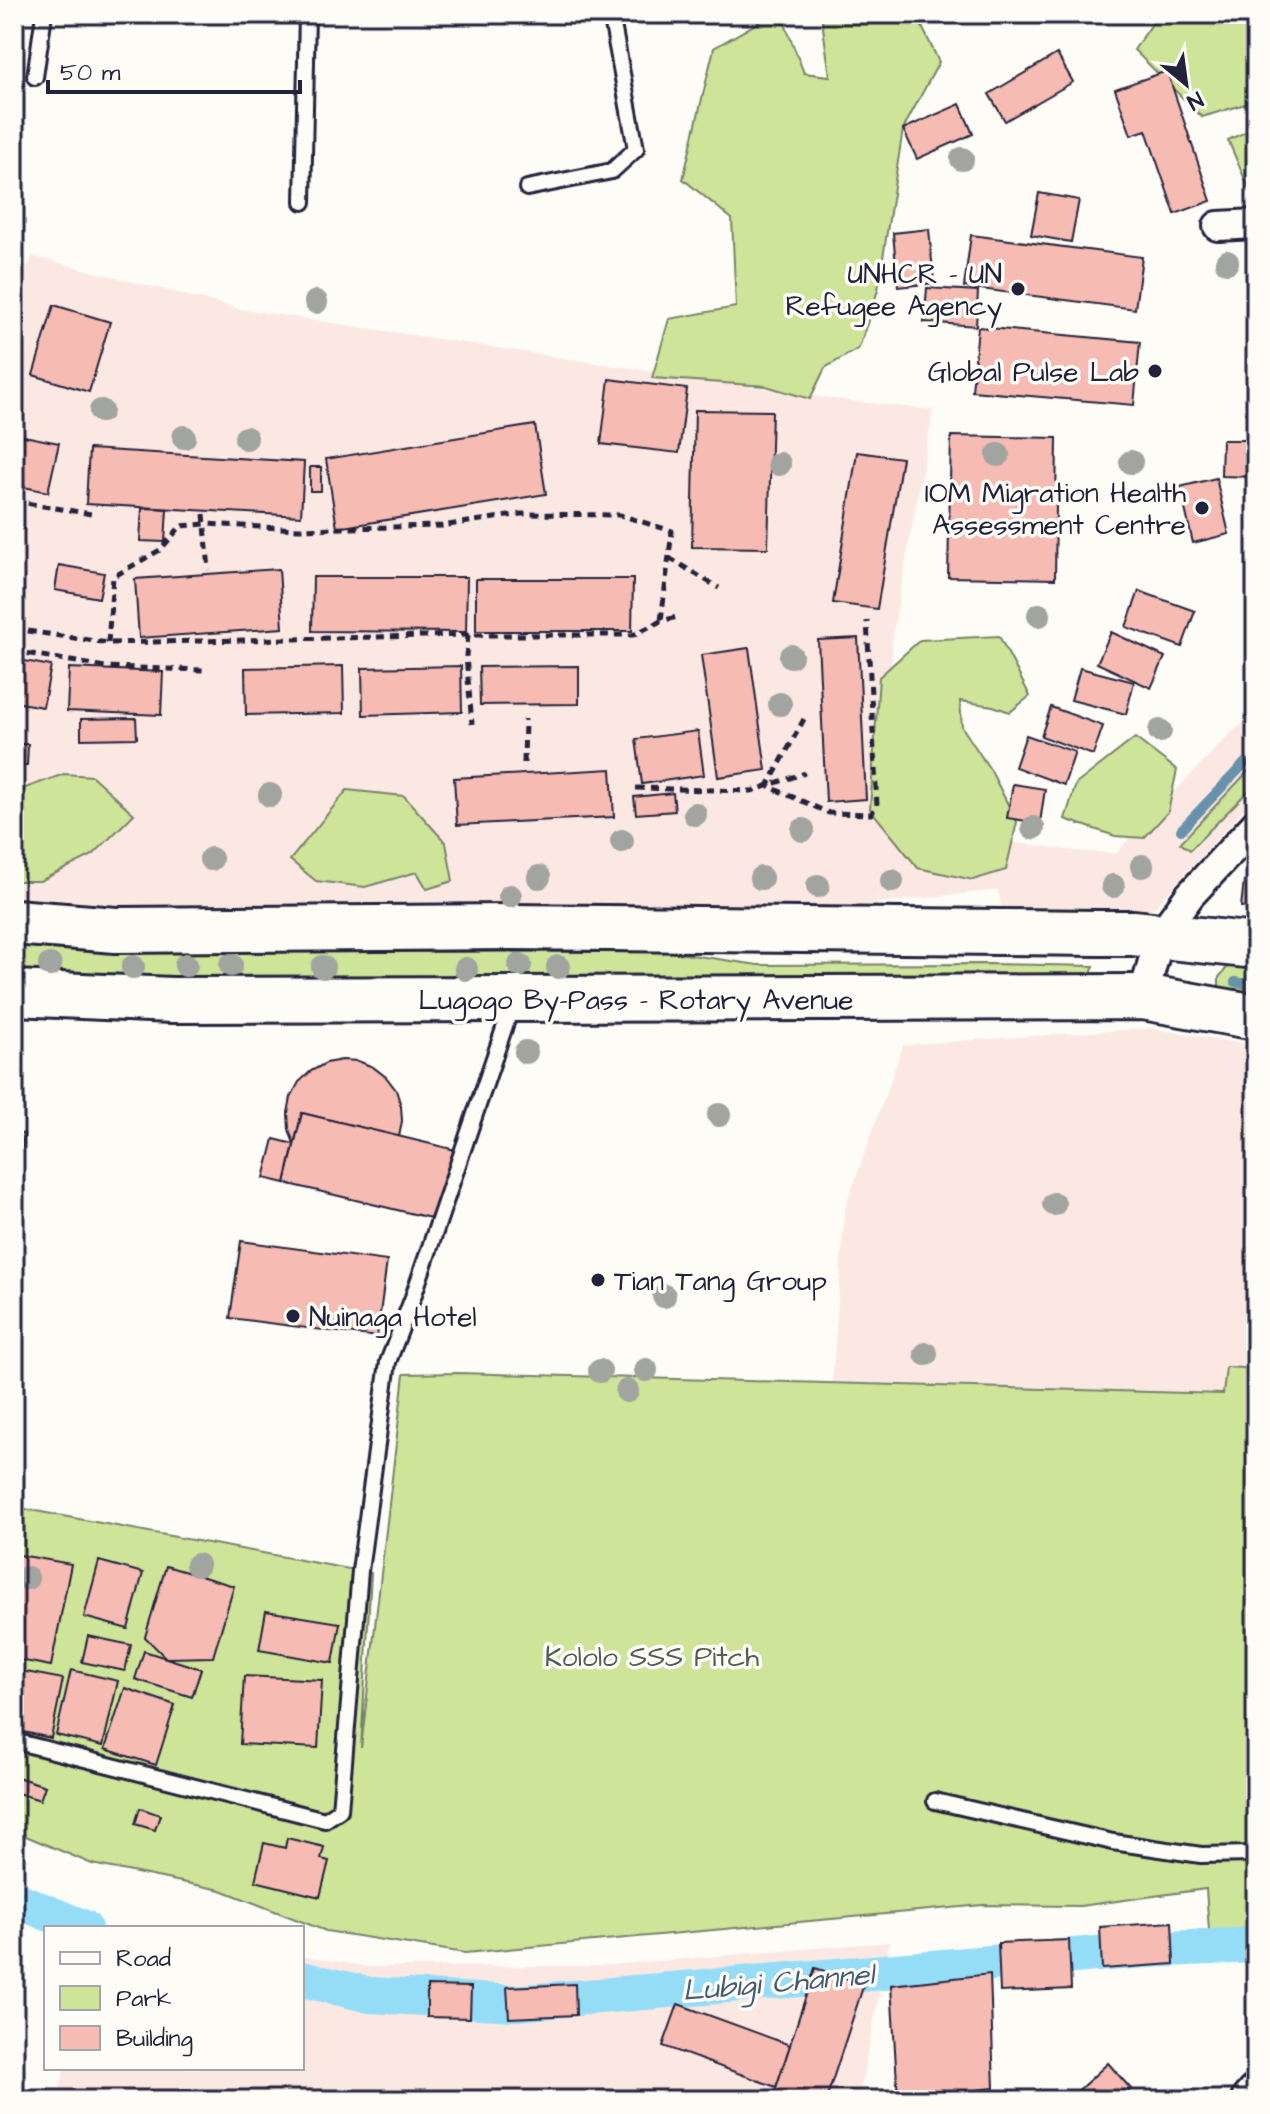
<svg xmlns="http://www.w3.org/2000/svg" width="1270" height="2114" font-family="'Architects Daughter',sans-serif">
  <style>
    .built { fill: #fbe8e3 }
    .green { fill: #cde499; stroke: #78836a; stroke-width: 2 }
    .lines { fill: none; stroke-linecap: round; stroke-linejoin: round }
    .stream { stroke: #6792ac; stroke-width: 10 }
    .canal { stroke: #95ddf7; stroke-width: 36 }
    .building { fill: #f6bbb3; stroke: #22223b; stroke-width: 2 }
    .service-casing { stroke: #22223b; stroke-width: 20 }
    .minor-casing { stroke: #22223b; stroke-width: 34 }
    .tertiary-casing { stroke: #22223b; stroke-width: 42 }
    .primary-casing { stroke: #22223b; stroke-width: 50 }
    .path { stroke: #22223b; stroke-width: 5; stroke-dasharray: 8 6; stroke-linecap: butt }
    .service { stroke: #fdfcf7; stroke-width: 14 }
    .minor { stroke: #fdfcf7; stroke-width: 28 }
    .tertiary { stroke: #fdfcf7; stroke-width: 36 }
    .primary { stroke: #fdfcf7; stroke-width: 44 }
    .tree { fill: #a1a49f }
    .poi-dot { fill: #22223b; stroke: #fdfcf7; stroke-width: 3 }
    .labels { text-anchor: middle; stroke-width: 7; stroke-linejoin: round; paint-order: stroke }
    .poi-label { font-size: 28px; fill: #22223b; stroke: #fdfcf7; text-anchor: end }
    .street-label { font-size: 28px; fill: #22223b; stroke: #fdfcf7 }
    .park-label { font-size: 28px; fill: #555c57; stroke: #fdfcf7 }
    .water-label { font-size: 30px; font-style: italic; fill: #445a73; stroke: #fdfcf7 }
  </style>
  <rect width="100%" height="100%" fill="#fdfcf7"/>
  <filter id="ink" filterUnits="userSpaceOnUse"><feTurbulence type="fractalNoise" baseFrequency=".0125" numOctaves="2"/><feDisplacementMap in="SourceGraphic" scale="16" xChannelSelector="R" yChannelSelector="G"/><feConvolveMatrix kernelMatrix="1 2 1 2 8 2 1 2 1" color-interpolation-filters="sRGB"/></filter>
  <g filter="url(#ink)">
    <g class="built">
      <polygon points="32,256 240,309 841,400 933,410 893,632 883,824 1075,851 1116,853 1232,732 1256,714 1256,796 1154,908 1115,921 1004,918 998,890 878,903 878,890 877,906 126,906 14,898 14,262 29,266"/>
      <polygon points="1151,1028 1256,1046 1256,1369 1227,1367 1224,1394 832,1383 845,1209 903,1045"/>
      <polygon points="890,1942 858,2100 59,2100 64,2068 302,2068 302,1956 369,1967 597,1966"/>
    </g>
    <g class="green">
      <polygon points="773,14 781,14 804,73 830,76 821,14 916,14 939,62 903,129 878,290 859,348 825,368 810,399 766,386 652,378 669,319 736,307 732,219 683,179 714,48"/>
      <polygon points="1159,14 1253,14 1256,20 1255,101 1202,117 1134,50"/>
      <polygon points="1256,127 1256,205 1228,140"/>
      <polygon points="999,636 1030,696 1010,712 993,706 960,701 962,727 991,771 1017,822 1006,870 973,880 918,868 870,809 879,677 920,640"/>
      <polygon points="1135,738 1177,770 1168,812 1144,838 1115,836 1065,819 1076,784"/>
      <polygon points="1256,763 1256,783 1190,850 1180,843"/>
      <polygon points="64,774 92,776 134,814 93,855 40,881 14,881 14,792"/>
      <polygon points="347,790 404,796 446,843 453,881 427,889 417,872 365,887 316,881 290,860"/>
      <polygon points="14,940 237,952 671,952 758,965 988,964 1094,966 1089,978 394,984 14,975"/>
      <polygon points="1231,963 1256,967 1256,1006 1219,988 1219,977"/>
      <polygon points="1226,1367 1256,1369 1256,1928 1209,1931 1206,1889 1080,1906 983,1905 465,1953 326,1931 221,1890 92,1864 14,1831 14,1507 371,1573 361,1748 404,1374 459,1373 1223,1394"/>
    </g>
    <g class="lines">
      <g class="stream">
        <polyline points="1181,830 1245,763"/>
        <polyline points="1235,982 1252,985"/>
      </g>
      <g class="canal">
        <polyline points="14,1899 84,1928"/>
        <polyline points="302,1979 370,1995 516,2003 1144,1950 1256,1945"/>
      </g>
    </g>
    <g class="building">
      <polygon points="1057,54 1073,82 1005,121 989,94"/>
      <polygon points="1167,71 1211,201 1175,214 1146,130 1131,135 1115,89"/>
      <polygon points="960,104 973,134 917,159 903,129"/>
      <polygon points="1039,193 1079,200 1071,242 1031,235"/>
      <polygon points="929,229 934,283 898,287 893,233"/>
      <polygon points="971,235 1142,257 1135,309 964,287"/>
      <polygon points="927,288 978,291 976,326 924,322"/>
      <polygon points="54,305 110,322 89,392 33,375"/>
      <polygon points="978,327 1140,342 1134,405 972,391"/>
      <polygon points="609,379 687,389 679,453 601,444"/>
      <polygon points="695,410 772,411 768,548 692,547"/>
      <polygon points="535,425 546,494 337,528 326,459"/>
      <polygon points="14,434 59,443 48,492 14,485"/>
      <polygon points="951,436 1057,438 1055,579 948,577"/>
      <polygon points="1222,440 1256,440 1256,477 1221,476"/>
      <polygon points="89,449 304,462 301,516 86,504"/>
      <polygon points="857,452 902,458 877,609 833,603"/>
      <rect x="310" y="467" width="11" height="24"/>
      <polygon points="1216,478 1229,534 1193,543 1180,487"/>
      <polygon points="142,508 167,509 165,542 140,541"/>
      <polygon points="59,565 104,573 99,598 55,590"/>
      <polygon points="279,569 283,628 139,638 135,579"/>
      <polygon points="313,577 467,577 466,632 312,631"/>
      <polygon points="476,579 633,579 632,631 476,631"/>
      <polygon points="1139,591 1195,611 1182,647 1126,627"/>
      <polygon points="14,596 22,598 18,617 14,616"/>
      <polygon points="1111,632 1165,657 1151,688 1097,663"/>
      <polygon points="858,638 866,799 826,802 818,640"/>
      <polygon points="749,648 766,770 718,777 701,655"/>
      <polygon points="14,659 51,666 43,707 14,702"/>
      <polygon points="343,666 344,713 246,715 245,668"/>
      <polygon points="461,666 462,712 363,715 362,668"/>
      <polygon points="579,666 579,704 480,705 479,667"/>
      <polygon points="69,668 163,672 161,715 67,711"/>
      <polygon points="1080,668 1134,682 1126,714 1071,700"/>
      <polygon points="1051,707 1103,726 1093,755 1041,736"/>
      <polygon points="136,718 137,738 81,739 81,719"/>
      <polygon points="698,731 704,775 642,784 636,739"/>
      <polygon points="1026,735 1075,752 1064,785 1015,767"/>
      <polygon points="14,744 28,744 27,765 14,765"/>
      <polygon points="611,769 614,817 457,825 454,778"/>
      <polygon points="1013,784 1045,789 1040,823 1007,818"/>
      <polygon points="673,793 675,811 636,814 634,797"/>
      <polygon points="1244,881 1256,883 1256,909 1241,907"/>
      <polygon points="342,1060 358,1061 373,1067 386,1077 396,1090 401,1106 402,1121 399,1137 302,1113 294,1144 289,1129 288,1113 291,1097 299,1082 311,1071 326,1063"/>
      <polygon points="302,1113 464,1152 447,1222 285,1183"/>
      <polygon points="14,1133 24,1134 17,1182 14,1181"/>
      <polygon points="274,1139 294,1144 285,1183 264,1178"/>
      <polygon points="241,1241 387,1261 377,1337 230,1318"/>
      <polygon points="14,1554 71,1564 51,1666 14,1659"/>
      <polygon points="99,1561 143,1573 128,1629 84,1617"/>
      <polygon points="166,1566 234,1586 213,1657 166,1658 145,1637"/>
      <polygon points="266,1611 340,1623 333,1663 259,1650"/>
      <polygon points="88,1636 131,1645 125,1671 82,1662"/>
      <polygon points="144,1651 201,1669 192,1697 135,1679"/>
      <polygon points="71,1670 118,1681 103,1746 56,1735"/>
      <polygon points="21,1671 63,1679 51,1738 14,1730 14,1706"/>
      <polygon points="244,1676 322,1680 318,1748 240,1744"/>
      <polygon points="125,1688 175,1705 156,1765 105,1749"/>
      <polygon points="14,1776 45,1786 40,1800 14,1792"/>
      <polygon points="140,1808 160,1815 155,1830 135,1824"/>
      <polygon points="287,1838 324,1847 321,1859 329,1861 320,1897 255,1881 264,1843 285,1848"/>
      <polygon points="1172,1922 1174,1964 1102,1969 1100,1927"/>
      <polygon points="1069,1940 1071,1989 1000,1992 998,1943"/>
      <polygon points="815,1968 864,1984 826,2100 772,2100"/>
      <polygon points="990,1974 994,2088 898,2099 891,1985"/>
      <polygon points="575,1984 576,2015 509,2018 507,1987"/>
      <polygon points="427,1986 471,1987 470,2018 427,2017"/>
      <polygon points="678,2004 790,2045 776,2087 663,2046"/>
      <polygon points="1108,2063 1131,2089 1118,2100 1068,2100"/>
    </g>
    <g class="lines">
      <defs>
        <g id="service">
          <polyline points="35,77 44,14"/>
          <polyline points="527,188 612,171 636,149 611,14"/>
          <polyline points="303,202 307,14"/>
          <polyline points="14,1741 325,1820 340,1810 360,1571 388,1362 413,1297 512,1005"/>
          <polyline points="935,1801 1113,1842 1201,1855 1256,1854"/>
        </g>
        <g id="minor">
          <polyline points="1218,226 1256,224"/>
          <polyline points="1143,997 1160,936 1190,895 1256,824"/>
        </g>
        <polyline id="tertiary" points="1250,2100 1256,2093"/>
        <g id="primary">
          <polyline points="14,922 116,930 511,927 1098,933 1133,933 1256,946"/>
          <polyline points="14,993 172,1000 1143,997 1256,1017"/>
        </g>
      </defs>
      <use href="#service" class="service-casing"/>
      <use href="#minor" class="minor-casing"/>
      <use href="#tertiary" class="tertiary-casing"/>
      <use href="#primary" class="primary-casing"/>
      <g class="path">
        <polyline points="14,501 91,514"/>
        <polyline points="204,514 209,570"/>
        <polyline points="669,558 719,588"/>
        <polyline points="14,629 108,643 468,635 633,635 661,621 677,617"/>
        <polyline points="468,635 466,656 472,724"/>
        <polyline points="108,643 113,577 160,550 181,526 205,524 298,529 442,526 521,514 620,515 672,531 661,621"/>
        <polyline points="14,651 105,667 203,670"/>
        <polyline points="804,719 768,786 829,813 871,814 877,806 867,621"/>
        <polyline points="524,763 525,719"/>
        <polyline points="636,788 752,791 805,773"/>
      </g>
      <use href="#service" class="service"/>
      <use href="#minor" class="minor"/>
      <use href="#tertiary" class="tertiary"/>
      <use href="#primary" class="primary"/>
    </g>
    <g class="tree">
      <circle cx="962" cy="159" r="12"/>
      <circle cx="1227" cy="262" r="12"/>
      <circle cx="316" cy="302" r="12"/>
      <circle cx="101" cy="411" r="12"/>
      <circle cx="184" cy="437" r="12"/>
      <circle cx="246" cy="438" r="12"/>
      <circle cx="998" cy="455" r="12"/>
      <circle cx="1131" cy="462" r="12"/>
      <circle cx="779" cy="464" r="12"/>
      <circle cx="1039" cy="615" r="12"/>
      <circle cx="791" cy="656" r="12"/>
      <circle cx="780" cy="704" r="12"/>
      <circle cx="1160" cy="731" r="12"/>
      <circle cx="270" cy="795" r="12"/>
      <circle cx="695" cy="814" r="12"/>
      <circle cx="1033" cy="828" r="12"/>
      <circle cx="803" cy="830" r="12"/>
      <circle cx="622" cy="841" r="12"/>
      <circle cx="211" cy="859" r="12"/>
      <circle cx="1142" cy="866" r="12"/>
      <circle cx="539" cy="877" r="12"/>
      <circle cx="761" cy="878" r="12"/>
      <circle cx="892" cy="881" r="12"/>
      <circle cx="818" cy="886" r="12"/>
      <circle cx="1113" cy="886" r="12"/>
      <circle cx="510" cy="896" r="12"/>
      <circle cx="50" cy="965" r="12"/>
      <circle cx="186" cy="965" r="12"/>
      <circle cx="231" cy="965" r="12"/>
      <circle cx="520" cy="965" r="12"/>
      <circle cx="133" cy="967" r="12"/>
      <circle cx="323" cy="967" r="12"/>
      <circle cx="558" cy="967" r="12"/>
      <circle cx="466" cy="969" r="12"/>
      <circle cx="526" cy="1052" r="12"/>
      <circle cx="719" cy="1115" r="12"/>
      <circle cx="1054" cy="1204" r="12"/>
      <circle cx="664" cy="1296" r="12"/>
      <circle cx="926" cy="1354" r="12"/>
      <circle cx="646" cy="1370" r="12"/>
      <circle cx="600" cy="1371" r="12"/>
      <circle cx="627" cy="1391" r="12"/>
      <circle cx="197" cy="1565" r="12"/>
      <circle cx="27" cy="1578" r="12"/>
    </g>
  </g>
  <g class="poi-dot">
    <circle cx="1018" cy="289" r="8"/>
    <circle cx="1155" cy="371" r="8"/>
    <circle cx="1202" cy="508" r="8"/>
    <circle cx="598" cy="1280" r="8"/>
    <circle cx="293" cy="1316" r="8"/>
  </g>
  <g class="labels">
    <g class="poi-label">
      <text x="1002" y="283">UNHCR - UN<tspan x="1002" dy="32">Refugee Agency</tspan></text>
      <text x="1139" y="381">Global Pulse Lab</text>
      <text x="1186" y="502">IOM Migration Health<tspan x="1186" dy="32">Assessment Centre</tspan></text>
      <text x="614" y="1290" text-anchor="start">Tian Tang Group</text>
      <text x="309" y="1326" text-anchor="start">Nuinaga Hotel</text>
    </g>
    <g class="street-label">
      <text x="636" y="1009">Lugogo By-Pass - Rotary Avenue</text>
    </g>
    <g class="park-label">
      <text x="652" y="1666">Kololo SSS Pitch</text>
    </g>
    <g class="water-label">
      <text transform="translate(778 1982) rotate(-5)" y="10">Lubigi Channel</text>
    </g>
  </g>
  <rect width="1270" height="2114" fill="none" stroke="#fdfcf7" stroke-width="48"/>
  <rect x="24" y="24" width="1222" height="2066" fill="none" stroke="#22223b" stroke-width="3" filter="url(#ink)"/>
  <rect x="44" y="1926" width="260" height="144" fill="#fdfcf7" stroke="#a5a5ac" stroke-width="2"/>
  <rect x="60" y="1952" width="40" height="12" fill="#fdfcf7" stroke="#a5a5ac" stroke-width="2"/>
  <text x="116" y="1966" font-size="24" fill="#22223b">Road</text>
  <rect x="60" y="1986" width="40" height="24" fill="#cde499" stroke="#a5a5ac" stroke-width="2"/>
  <text x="116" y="2006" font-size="24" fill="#22223b">Park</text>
  <rect x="60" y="2026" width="40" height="24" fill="#f6bbb3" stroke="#a5a5ac" stroke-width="2"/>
  <text x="116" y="2046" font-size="24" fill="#22223b">Building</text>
  <g transform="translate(1186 84) rotate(151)" stroke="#fdfcf7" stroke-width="6" paint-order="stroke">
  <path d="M0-6L14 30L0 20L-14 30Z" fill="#22223b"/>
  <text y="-12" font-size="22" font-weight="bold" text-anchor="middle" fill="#22223b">N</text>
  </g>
  <path d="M48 80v12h252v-12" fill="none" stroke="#22223b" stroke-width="4"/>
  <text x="60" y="80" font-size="24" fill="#22223b" stroke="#fdfcf7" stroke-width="6" paint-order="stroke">50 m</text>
</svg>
